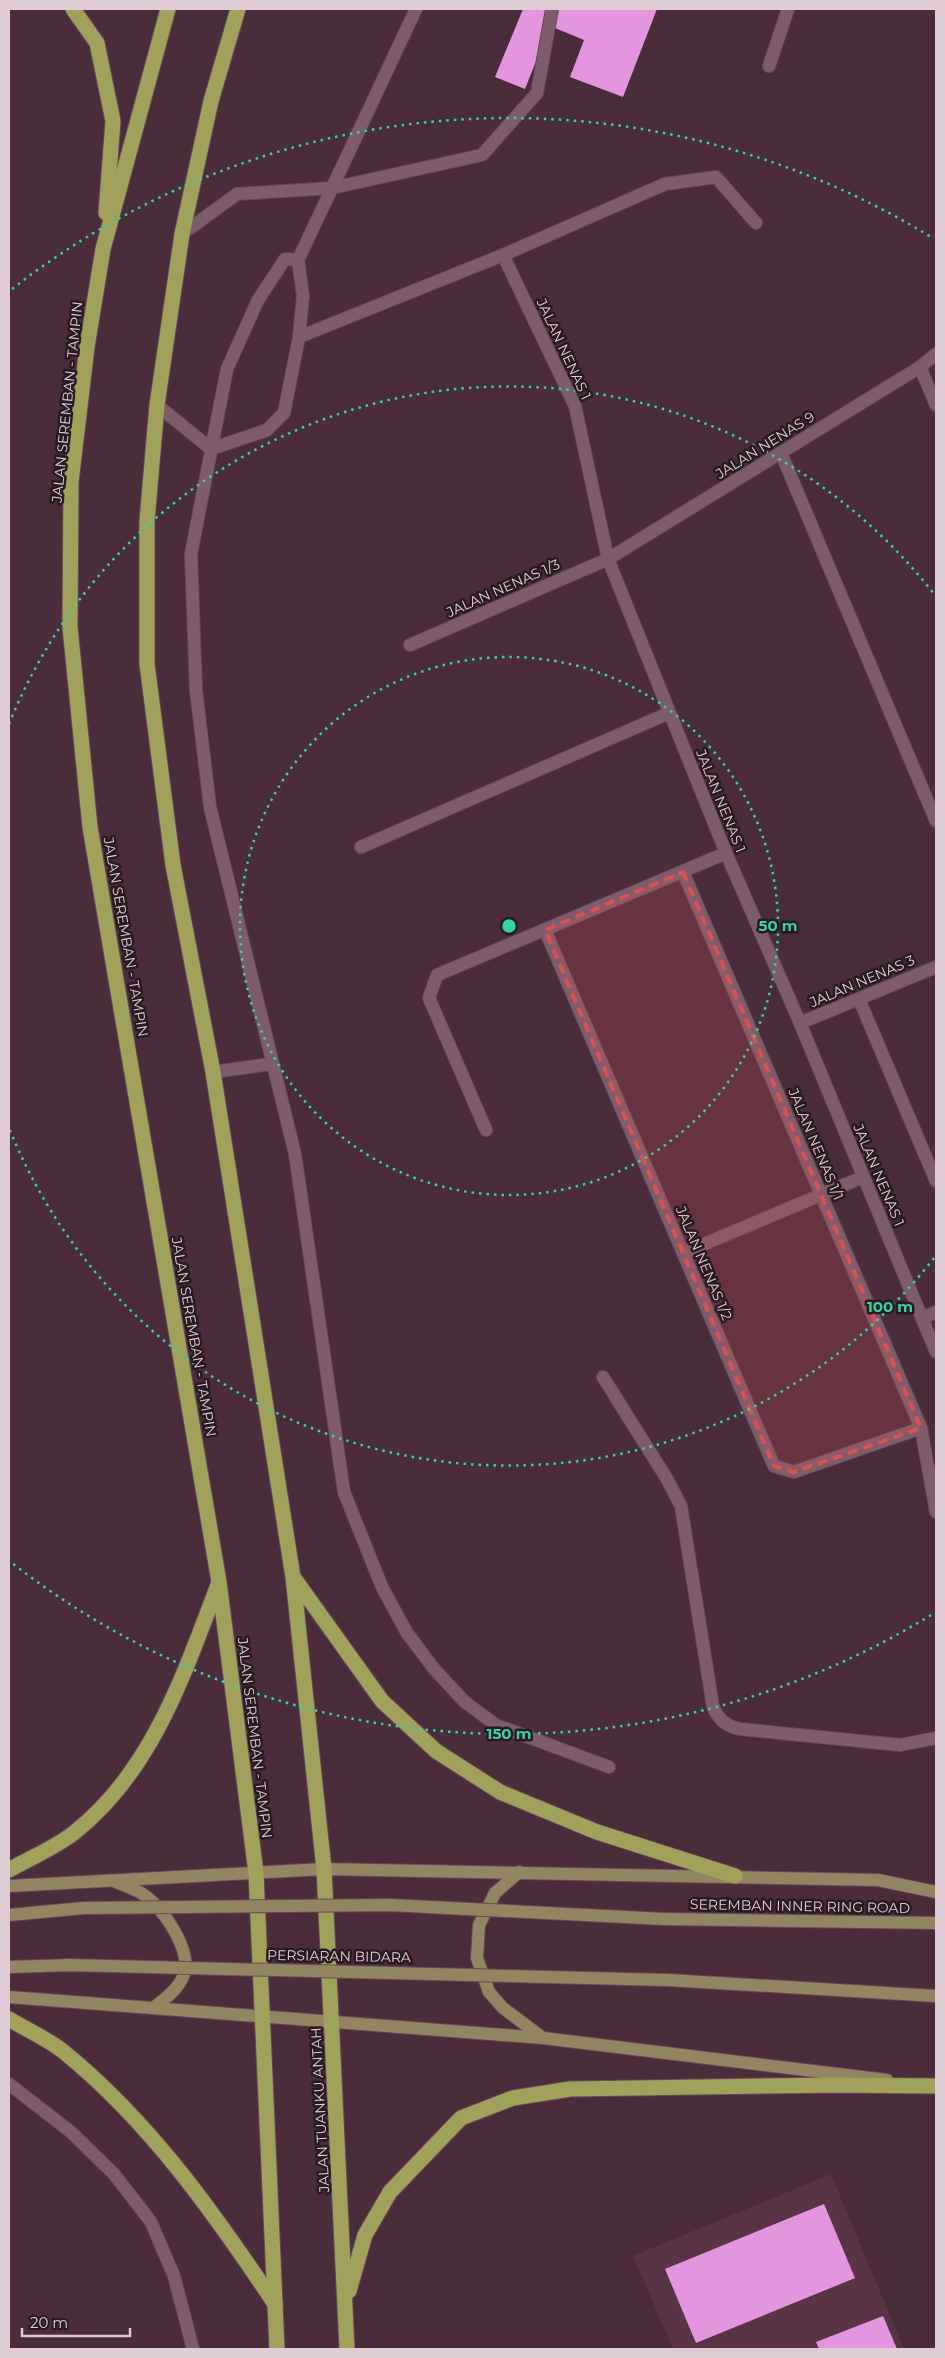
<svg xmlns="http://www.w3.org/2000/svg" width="945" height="2358" font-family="Montserrat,sans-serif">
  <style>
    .built { fill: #593346 }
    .building { fill: #e396de }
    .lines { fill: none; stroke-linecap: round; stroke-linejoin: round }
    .minor-casing { stroke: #654a58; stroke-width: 14 }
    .major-casing { stroke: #654a58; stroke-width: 14 }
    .highway-casing { stroke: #654a58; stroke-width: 17 }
    .minor { stroke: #7f5c6c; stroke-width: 12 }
    .major { stroke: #938562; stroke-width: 12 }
    .highway { stroke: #a0a15b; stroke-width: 15 }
    .major-bridge-casing { stroke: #654a58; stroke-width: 14; stroke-linecap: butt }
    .major-bridge { stroke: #938562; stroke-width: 12 }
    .marked { fill: #d85153; fill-opacity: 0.2; stroke: #d85153; stroke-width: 4; stroke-dasharray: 10 6; stroke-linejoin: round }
    .ring { fill: none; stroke: #34d4a8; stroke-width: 2.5; stroke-dasharray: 2.5 5 }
    .labels { text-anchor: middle; stroke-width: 5; stroke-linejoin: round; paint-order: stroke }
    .street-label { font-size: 14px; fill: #e0ccd5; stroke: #281a20 }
    .centre { fill: #34d4a8; stroke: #281a20; stroke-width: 2.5 }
    .ring-label { font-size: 15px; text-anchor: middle; font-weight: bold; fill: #34d4a8; stroke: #281a20; stroke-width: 5; stroke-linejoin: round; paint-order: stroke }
  </style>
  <rect width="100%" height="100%" fill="#4b2c3b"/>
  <polygon class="built" points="831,2174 904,2349 673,2349 633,2256"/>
  <g class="building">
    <polygon points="523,9 657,9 623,97 570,77 584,40 550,26 525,89 495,77"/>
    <polygon points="824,2204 855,2278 696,2343 665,2269"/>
    <polygon points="883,2316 897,2349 819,2349 816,2342"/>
  </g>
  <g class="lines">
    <defs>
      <g id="minor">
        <polyline points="769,66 788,9"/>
        <polyline points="182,234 237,194 332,188 416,9"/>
        <polyline points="503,255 575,406 608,559 726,853 800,1023 936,1352"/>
        <polyline points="298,260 285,259 258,300 227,369 191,554 196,690 210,807 295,1154 344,1492 382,1587 407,1633 435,1670 465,1702 496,1725 609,1767"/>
        <polyline points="299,337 503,255 665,184 716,177 756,223"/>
        <polyline points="920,367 936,405"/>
        <polyline points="157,405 211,449 267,430 284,413 299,337 303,296 298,260 332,188 482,155 537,93 552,9"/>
        <polyline points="781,453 936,821"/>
        <polyline points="410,645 608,559 920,367 936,354"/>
        <polyline points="361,847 669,713"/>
        <polyline points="683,872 921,1428 936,1512"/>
        <polyline points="545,930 774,1466 794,1472 921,1428"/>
        <polyline points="859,999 936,1181"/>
        <polyline points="800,1023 936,967"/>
        <polyline points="213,1072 271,1064"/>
        <polyline points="486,1130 429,998 437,975 726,853"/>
        <polyline points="683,1253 863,1177"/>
        <polyline points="922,1318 936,1312"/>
        <path d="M603,1377L667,1479L681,1506L713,1707C719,1720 726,1726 740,1729L900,1745L936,1738"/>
        <polyline points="9,2084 71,2132 114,2174 151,2222 174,2276 193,2349"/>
      </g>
      <g id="major">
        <polyline points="519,1872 495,1893 479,1925 477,1958 489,1992 503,2008 543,2038"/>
        <path d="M116,1882C125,1886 136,1889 144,1895C163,1907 192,1951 184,1974C179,1989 165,1999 153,2008"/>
        <polyline points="9,1886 324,1869 878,1880 936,1892"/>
        <polyline points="664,1919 936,1923"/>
        <polyline points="668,1980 936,1996"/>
        <polyline points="9,1997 543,2038 887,2080"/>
      </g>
      <g id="highway">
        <polyline points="73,9 97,43 113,121 106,213"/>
        <polyline points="168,9 103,249 87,347 71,482 70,627 90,827 219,1582 256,1873 277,2349"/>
        <polyline points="238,9 211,101 182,234 157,405 147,521 147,664 173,865 213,1072 293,1577 324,1869 347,2349"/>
        <polyline points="294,1578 382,1701 436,1751 500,1792 597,1832 735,1876"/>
        <path d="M9,1870C30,1858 55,1848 75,1832C152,1771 184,1674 218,1585"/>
        <path d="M9,2019C27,2030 48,2039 64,2052C150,2122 214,2213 275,2304"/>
        <polyline points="349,2291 365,2235 390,2192 461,2118 513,2098 570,2089 836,2085 936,2086"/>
      </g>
    </defs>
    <use href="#minor" class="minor-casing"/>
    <use href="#major" class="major-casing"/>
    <use href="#highway" class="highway-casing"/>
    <use href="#minor" class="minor"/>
    <use href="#major" class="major"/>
    <use href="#highway" class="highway"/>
    <defs>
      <g id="major-bridge">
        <polyline points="9,1915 84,1908 390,1905 664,1919"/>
        <polyline points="9,1967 70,1965 668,1980"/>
      </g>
    </defs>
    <use href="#major-bridge" class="major-bridge-casing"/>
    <use href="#major-bridge" class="major-bridge"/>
  </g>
  <path class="marked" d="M683,872L921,1428L794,1472L774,1466L545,930Z"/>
  <g class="ring">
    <circle cx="509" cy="926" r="269"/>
    <path d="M934 1258A539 539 0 0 1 9 1128M9 724A539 539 0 0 1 934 594"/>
    <path d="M931 1615A808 808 0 0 1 12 1563M12 289A808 808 0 0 1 931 237"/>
  </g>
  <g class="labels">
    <g class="street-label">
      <text transform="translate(564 349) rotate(65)" y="5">JALAN NENAS 1</text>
      <text transform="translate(67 402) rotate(-84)" y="5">JALAN SEREMBAN - TAMPIN</text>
      <text transform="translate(765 445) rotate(-32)" y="5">JALAN NENAS 9</text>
      <text transform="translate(503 588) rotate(-24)" y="5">JALAN NENAS 1/3</text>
      <text transform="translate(721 801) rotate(68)" y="5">JALAN NENAS 1</text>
      <text transform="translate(126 937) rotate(80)" y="5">JALAN SEREMBAN - TAMPIN</text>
      <text transform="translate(862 981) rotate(-23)" y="5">JALAN NENAS 3</text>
      <text transform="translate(816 1144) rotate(67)" y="5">JALAN NENAS 1/1</text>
      <text transform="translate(879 1175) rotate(67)" y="5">JALAN NENAS 1</text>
      <text transform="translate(704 1263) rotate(67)" y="5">JALAN NENAS 1/2</text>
      <text transform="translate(194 1337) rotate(80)" y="5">JALAN SEREMBAN - TAMPIN</text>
      <text transform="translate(255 1738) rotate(83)" y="5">JALAN SEREMBAN - TAMPIN</text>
      <text transform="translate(800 1906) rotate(1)" y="5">SEREMBAN INNER RING ROAD</text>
      <text transform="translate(339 1956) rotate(1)" y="5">PERSIARAN BIDARA</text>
      <text transform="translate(320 2110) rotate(-93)" y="5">JALAN TUANKU ANTAH</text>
    </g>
  </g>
  <circle cx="509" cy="926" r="8" class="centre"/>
  <g class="ring-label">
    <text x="778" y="931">50 m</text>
    <text x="890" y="1312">100 m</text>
    <text x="509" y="1739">150 m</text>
  </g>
  <rect width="945" height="2358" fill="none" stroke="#e0ccd5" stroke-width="20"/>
  <path d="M22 2328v8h108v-8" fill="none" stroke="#e0ccd5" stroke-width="2.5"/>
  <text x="30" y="2328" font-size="15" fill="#e0ccd5" stroke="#281a20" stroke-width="4" paint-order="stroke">20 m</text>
</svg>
